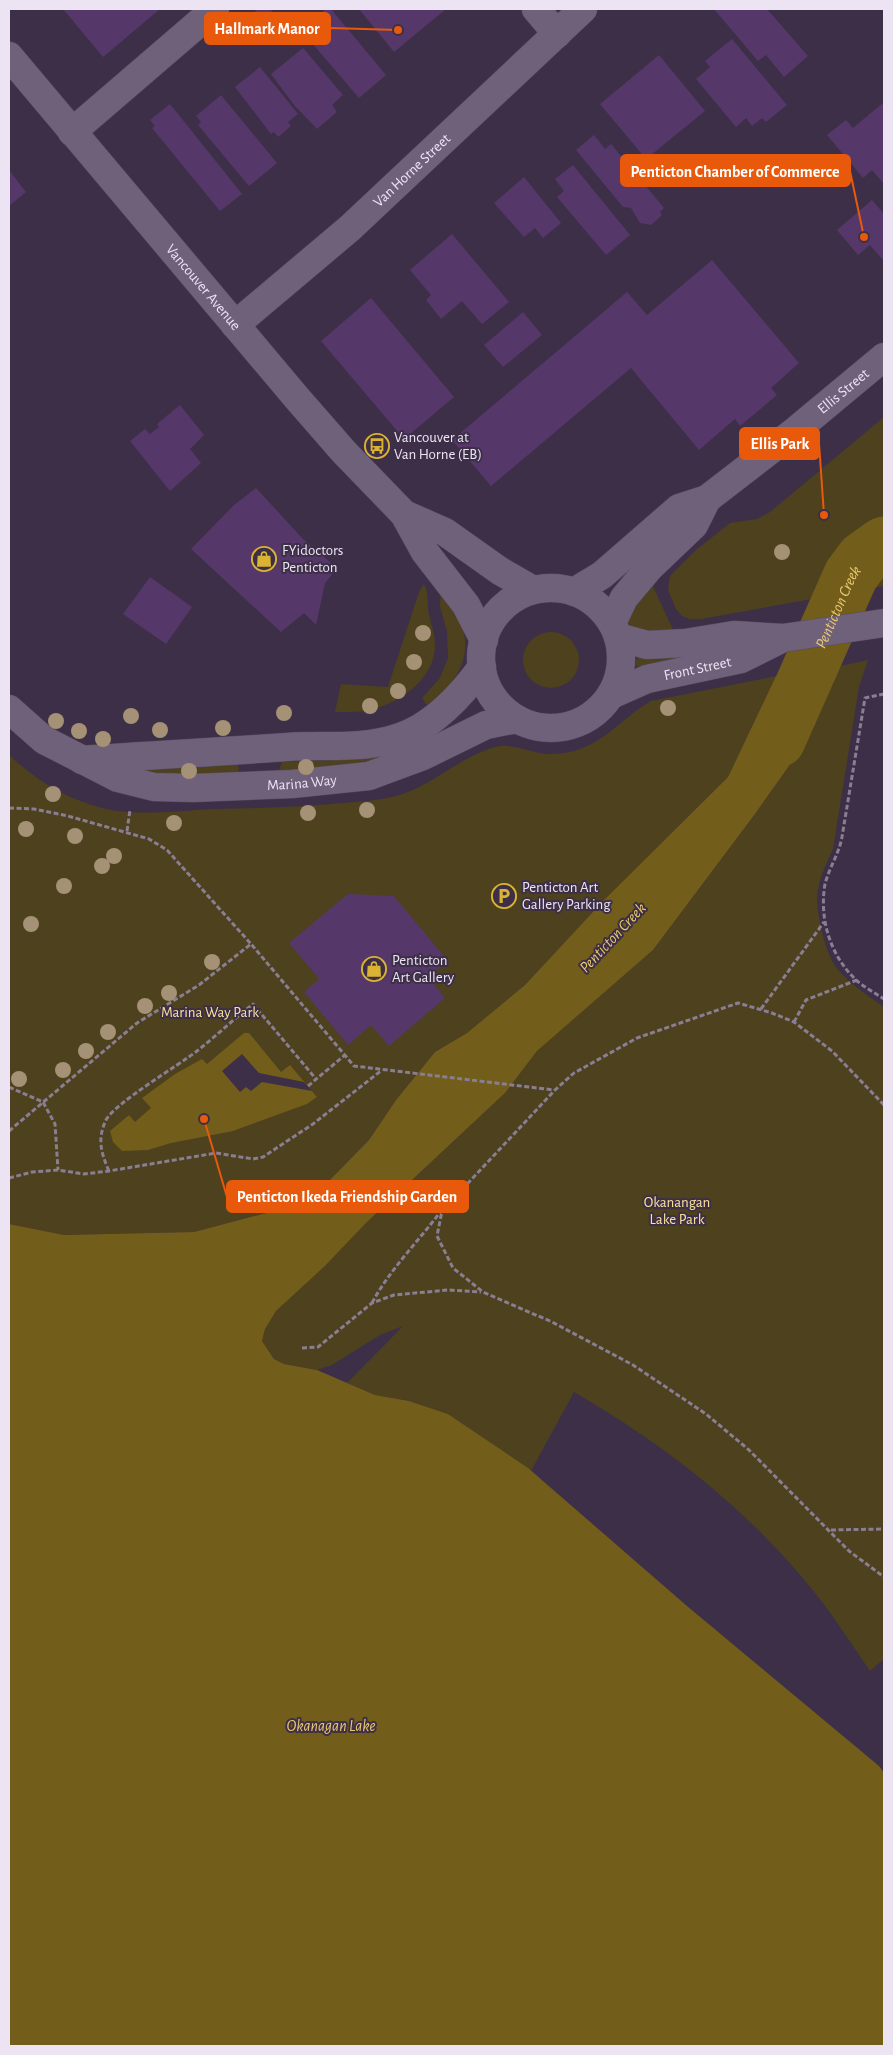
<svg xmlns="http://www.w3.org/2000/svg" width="893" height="2055" font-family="'Alegreya Sans',sans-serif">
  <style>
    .green { fill: #4d411e }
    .water { fill: #725d1b }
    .pier { fill: #3d2f47 }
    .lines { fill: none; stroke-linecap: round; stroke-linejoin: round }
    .river { stroke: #725d1b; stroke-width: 55 }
    .building { fill: #553869 }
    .minor-casing { stroke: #584c60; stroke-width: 29 }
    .path { stroke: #897e92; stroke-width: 3; stroke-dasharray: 5 2.5; stroke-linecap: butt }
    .minor { stroke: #70617b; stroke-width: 28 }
    .tree { fill: #a59175 }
    .labels { text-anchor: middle; stroke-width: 4; stroke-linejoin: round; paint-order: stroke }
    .street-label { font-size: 15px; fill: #ece4f3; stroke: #3d2f47 }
    .poi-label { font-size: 15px; fill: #ece4f3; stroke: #3d2f47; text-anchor: start }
    .park-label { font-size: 15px; fill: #fae19a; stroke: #3d2f47 }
    .water-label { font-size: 16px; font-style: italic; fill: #eaca6f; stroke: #3d2f47 }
    .leader { fill: none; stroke: #e8590c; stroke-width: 2 }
    .callout-dot { fill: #e8590c; stroke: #3d2f47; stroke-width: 2 }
    .callout { fill: #e8590c; stroke: #e8590c; stroke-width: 2 }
    .callout-label { font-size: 16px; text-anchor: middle; font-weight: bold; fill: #fff }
  </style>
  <rect width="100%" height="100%" fill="#3d2f47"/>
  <g class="green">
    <polygon points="884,417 884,586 701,619 690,619 682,616 676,609 668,590 670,576 696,550 730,523 757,519 770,512"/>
    <polygon points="651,582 675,634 662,636 631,628 628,624 628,615"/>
    <path d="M424,584C430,595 426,603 429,614C431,624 435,633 435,644C436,679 398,705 366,711C356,712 345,712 335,712L341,684L388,687L419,592Z"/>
    <path d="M441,589C447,600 457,611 461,623C475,659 453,684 429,708L422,698L440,678L448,658L447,631L440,607Z"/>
    <circle cx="551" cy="660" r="28"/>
    <polygon points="676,653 679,658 676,661 639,667 635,665 637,658"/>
    <path d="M868,660L859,687L833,849C826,864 817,883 817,900C818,919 826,957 839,971C852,985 868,996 884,1007V1659L870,1671C852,1645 835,1618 815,1593C749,1510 665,1445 574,1392L531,1471L448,1414L409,1401L375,1395L347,1383L403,1326L380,1335L332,1365L317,1370L284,1364L274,1359L262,1341L265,1329L276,1311L325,1266L366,1223L505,1093L537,1051L653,950L755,814L801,749L835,667Z"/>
    <path d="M776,676L728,777L604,900L525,985L467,1033L435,1052L396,1100L369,1140L321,1189L300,1204L194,1232L64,1235L9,1224V755C37,781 68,800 106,809C137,816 180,811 212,809C256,808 300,807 344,803C365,801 388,800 408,792C438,780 463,756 495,747C513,742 532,754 550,754C598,754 615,722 651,701Z"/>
    <polygon points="402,749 374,763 283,772 279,770 282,762 359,759"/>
    <polygon points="236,763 239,768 238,773 204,775 143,774 141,769"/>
  </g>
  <g class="water">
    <polygon points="835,667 801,749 755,814 653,950 537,1051 505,1093 366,1223 325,1266 276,1311 265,1329 262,1341 274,1359 284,1364 317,1370 375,1395 409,1401 448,1414 528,1468 687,1606 879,1766 884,1773 884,2046 9,2046 9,1224 64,1235 194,1232 300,1204 321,1189 369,1140 396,1100 435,1052 467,1033 525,985 604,900 728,777 776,676"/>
    <polygon points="244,1033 249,1033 281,1072 290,1065 317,1097 307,1104 233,1131 171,1143 148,1150 122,1151 113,1142 110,1131 129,1115 135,1122 151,1108 142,1098 175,1074 202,1059 207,1064"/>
  </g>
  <polygon class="pier" points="242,1054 259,1073 304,1082 312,1091 262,1082 251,1091 246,1087 240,1092 222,1071"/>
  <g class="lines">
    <path class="river" id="s1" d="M778,740L851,575L863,559L884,544"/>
  </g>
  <g class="building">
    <polygon points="63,9 160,9 103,57"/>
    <polygon points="258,9 270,9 279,19 255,40 241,24"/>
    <polygon points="326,9 331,9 386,75 359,98 312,43 317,39 306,25"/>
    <polygon points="359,9 446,9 394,52"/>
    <polygon points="714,9 767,9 808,56 784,77 766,55 758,61"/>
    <polygon points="732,39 787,105 766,122 762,118 752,126 746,118 736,127 696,79 710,67 705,61"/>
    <polygon points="303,48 343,95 332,105 337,112 317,129 295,106 271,74"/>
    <polygon points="659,55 705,111 646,159 600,104"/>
    <polygon points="260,67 298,114 288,122 291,126 278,137 274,132 271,134 235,87"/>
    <polygon points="221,95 277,163 249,186 198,125 201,122 196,116"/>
    <polygon points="884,102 884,184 872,170 863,178 827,135 846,120 853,128"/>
    <polygon points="170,104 242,194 220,211 152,128 155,126 150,120"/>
    <polygon points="594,135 605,149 611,144 664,208 660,212 662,215 651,225 640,223 631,208 623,207 576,150"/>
    <polygon points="573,165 630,235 606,255 557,197 564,191 555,179"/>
    <polygon points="9,170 26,192 9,206"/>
    <polygon points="524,177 561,223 543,238 535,228 524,237 494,203"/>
    <polygon points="872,200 884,214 884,261 870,245 858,255 837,230"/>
    <polygon points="452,234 509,302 482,324 462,301 441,319 426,300 431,295 410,270"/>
    <polygon points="712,260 799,363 771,388 777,395 740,426 735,419 699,450 631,368 491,486 452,440 627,292 647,315"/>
    <polygon points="371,298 454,397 404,439 321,341"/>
    <polygon points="523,312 542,335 503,367 484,345"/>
    <polygon points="180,405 204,435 190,449 201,463 170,491 130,441 145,429 150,434 159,427 157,424"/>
    <polygon points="256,488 303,539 337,568 325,583 316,625 304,613 281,632 191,549 234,505"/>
    <polygon points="150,577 192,607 166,644 123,614"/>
    <polygon points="348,894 394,896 448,961 428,977 445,998 389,1046 371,1025 348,1045 304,992 319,979 289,943"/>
  </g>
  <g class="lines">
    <defs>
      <g id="minor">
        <polyline points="536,9 557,34"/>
        <path id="s2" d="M9,56L296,397L344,452L404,514L425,552L466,605L484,640"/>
        <polyline points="72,132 215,9"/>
        <path id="s3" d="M235,325L350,228L583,9"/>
        <polyline points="404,514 445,532 500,571 533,590"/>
        <circle cx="551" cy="658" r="70"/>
        <path id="s4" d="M574,592L602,575L679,508L707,499L795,431L884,357"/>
        <polyline points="612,623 624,598 650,567 694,525 707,499"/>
        <polyline points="618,637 647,645 685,643 734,635 783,638 884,623"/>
        <path id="s5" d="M611,695L647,679L741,659L783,638"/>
        <path id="s6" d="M9,709L44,740L118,778L154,787L193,788L292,784L369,776L423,756L486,725L517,719"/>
        <path d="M82,760C150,755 219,752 287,747C328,744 371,751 410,733C440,719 463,693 482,667"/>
      </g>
    </defs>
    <use href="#minor" class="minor-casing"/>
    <g class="path">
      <path d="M884,694L865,698L842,837C839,854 829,868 825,884C819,919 830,955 856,980C864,987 875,993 884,999"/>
      <polyline points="9,808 34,809 68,816 149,839 167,850 251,944"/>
      <polyline points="127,831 130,810"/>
      <polyline points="761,1009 824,922"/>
      <polyline points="794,1022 806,1000 857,980"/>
      <polyline points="308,1086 345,1055"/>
      <polyline points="9,1087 43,1102 55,1124 58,1170"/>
      <polyline points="884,1105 832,1051 794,1022 772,1013 738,1003 637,1038 574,1073 555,1090 442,1211 437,1236 453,1268 483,1292 552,1322 633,1365 706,1414 749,1450 849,1551 884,1577"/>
      <polyline points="9,1131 137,1023 199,985 251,944 354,1066 554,1090"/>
      <path d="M109,1171C101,1153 97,1139 106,1120C115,1103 179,1065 197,1051C216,1036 234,1019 253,1004L316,1079"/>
      <polyline points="9,1178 32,1172 58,1170 84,1174 109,1171 216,1153 253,1159 263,1157 313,1124 382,1070"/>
      <path d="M372,1303C390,1269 418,1242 441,1211"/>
      <polyline points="302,1348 318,1347 372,1303 394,1295 448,1290 481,1292"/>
      <polyline points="831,1530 884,1529"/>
    </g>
    <use href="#minor" class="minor"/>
  </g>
  <g class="tree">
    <circle cx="782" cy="552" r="8"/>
    <circle cx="423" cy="633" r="8"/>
    <circle cx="414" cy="662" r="8"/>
    <circle cx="398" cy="691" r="8"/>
    <circle cx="370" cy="706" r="8"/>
    <circle cx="668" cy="708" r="8"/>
    <circle cx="284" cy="713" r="8"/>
    <circle cx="131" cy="716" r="8"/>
    <circle cx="56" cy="721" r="8"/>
    <circle cx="223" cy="728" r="8"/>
    <circle cx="160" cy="730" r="8"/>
    <circle cx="79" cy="731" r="8"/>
    <circle cx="103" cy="739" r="8"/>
    <circle cx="306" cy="767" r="8"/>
    <circle cx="189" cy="771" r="8"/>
    <circle cx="53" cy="794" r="8"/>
    <circle cx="367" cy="810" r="8"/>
    <circle cx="308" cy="813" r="8"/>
    <circle cx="174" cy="823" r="8"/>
    <circle cx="26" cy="829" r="8"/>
    <circle cx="75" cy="836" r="8"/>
    <circle cx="114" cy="856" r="8"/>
    <circle cx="102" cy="866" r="8"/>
    <circle cx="64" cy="886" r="8"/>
    <circle cx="31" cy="924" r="8"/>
    <circle cx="212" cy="962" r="8"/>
    <circle cx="169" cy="993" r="8"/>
    <circle cx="145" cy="1006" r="8"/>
    <circle cx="108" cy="1032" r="8"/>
    <circle cx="86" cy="1051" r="8"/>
    <circle cx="63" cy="1070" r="8"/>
    <circle cx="19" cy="1079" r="8"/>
  </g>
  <defs>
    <symbol id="bus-ring" viewBox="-11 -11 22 22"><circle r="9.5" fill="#3d2f47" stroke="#dab333" stroke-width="1.5"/><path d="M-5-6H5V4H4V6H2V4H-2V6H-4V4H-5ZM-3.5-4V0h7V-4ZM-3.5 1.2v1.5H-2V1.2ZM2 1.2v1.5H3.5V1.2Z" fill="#dab333"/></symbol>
    <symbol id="shop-ring" viewBox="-11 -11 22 22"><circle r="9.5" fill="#3d2f47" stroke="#dab333" stroke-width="1.5"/><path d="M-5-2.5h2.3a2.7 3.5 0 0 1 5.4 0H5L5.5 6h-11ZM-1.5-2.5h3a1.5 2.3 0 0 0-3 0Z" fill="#dab333"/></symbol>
    <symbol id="parking-ring" viewBox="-11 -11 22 22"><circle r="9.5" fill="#3d2f47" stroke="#dab333" stroke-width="1.5"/><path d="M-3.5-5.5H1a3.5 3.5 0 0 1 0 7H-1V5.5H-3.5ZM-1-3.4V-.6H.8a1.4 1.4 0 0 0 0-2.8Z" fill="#dab333"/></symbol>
  </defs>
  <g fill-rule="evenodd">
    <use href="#bus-ring" x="363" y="432" width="28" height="28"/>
    <use href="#shop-ring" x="250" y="545" width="28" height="28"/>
    <use href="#parking-ring" x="490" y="882" width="28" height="28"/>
    <use href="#shop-ring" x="360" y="955" width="28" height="28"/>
  </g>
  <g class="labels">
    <g class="street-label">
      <text dy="5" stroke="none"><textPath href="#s3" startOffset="235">Van Horne Street</textPath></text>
      <text dy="5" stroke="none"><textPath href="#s2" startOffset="302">Vancouver Avenue</textPath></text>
      <text dy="5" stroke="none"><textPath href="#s4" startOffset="338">Ellis Street</textPath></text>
      <text dy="5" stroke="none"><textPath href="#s5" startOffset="91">Front Street</textPath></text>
      <text dy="5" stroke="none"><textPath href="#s6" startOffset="315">Marina Way</textPath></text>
    </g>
    <g class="poi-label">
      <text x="394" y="442">Vancouver at<tspan x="394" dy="17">Van Horne (EB)</tspan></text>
      <text x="282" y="555">FYidoctors<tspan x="282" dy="17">Penticton</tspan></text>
      <text x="522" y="892">Penticton Art<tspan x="522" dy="17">Gallery Parking</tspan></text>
      <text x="392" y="965">Penticton<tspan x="392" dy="17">Art Gallery</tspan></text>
    </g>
    <g class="park-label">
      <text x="210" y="1017">Marina Way Park</text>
      <text x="677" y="1207">Okanangan<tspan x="677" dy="17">Lake Park</tspan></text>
    </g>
    <g class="water-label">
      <text dy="6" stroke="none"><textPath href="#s1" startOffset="146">Penticton Creek</textPath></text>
      <text transform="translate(612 937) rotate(-47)" y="6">Penticton Creek</text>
      <text x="331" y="1731">Okanagan Lake</text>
    </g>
  </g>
  <path class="leader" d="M398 30L330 28M864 237L850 171M824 515L819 443M204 1119L227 1197"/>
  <g class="callout-dot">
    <circle cx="398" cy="30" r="5"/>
    <circle cx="864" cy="237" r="5"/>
    <circle cx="824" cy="515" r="5"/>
    <circle cx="204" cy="1119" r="5"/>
  </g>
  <g class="callout">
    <rect x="205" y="13" width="125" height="31" rx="5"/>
    <rect x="621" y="155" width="229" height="31" rx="5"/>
    <rect x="740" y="428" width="79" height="31" rx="5"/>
    <rect x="227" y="1181" width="241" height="31" rx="5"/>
  </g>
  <g class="callout-label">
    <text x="267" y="34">Hallmark Manor</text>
    <text x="735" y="177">Penticton Chamber of Commerce</text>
    <text x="780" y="449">Ellis Park</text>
    <text x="347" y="1202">Penticton Ikeda Friendship Garden</text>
  </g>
  <rect width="893" height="2055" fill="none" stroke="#ece4f3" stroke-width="20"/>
</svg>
